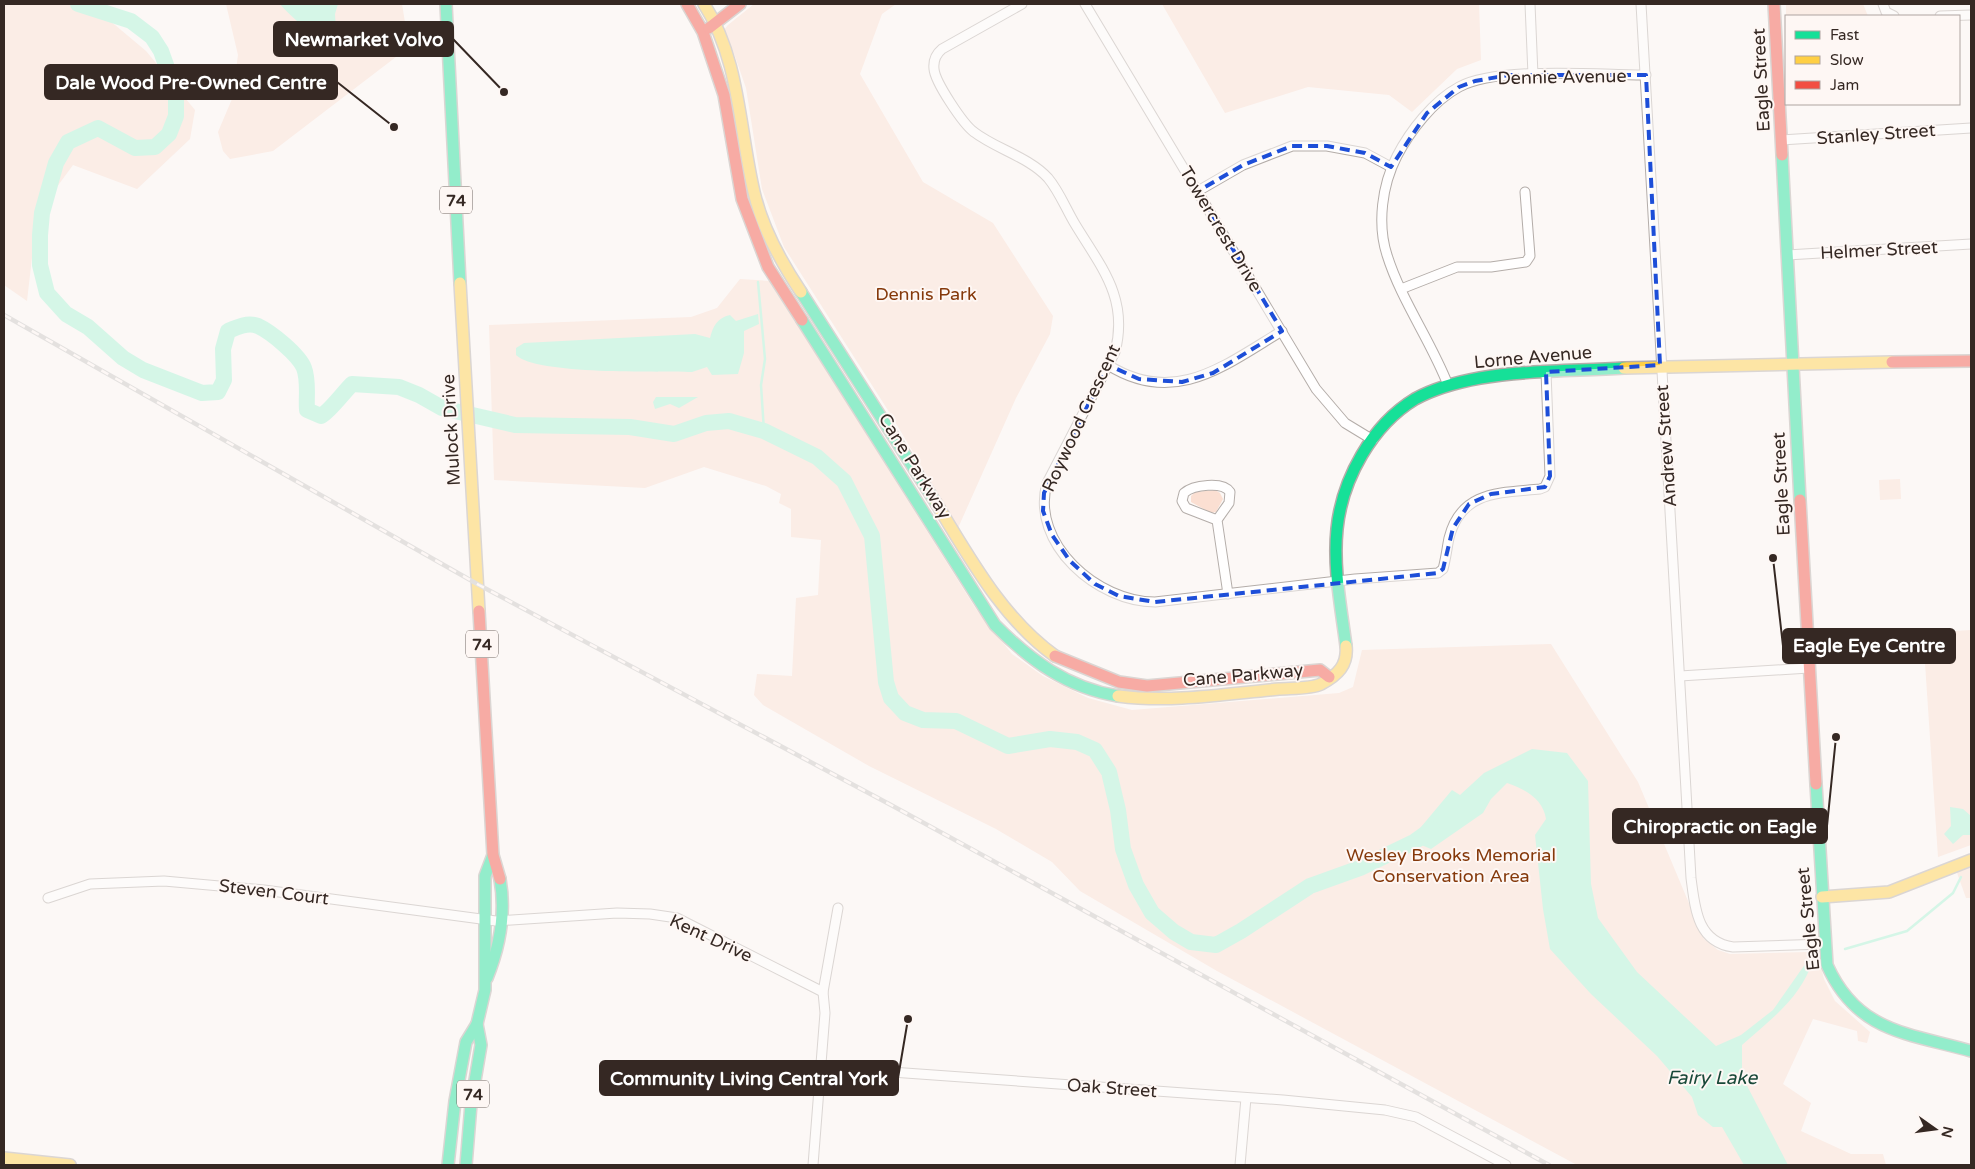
<svg xmlns="http://www.w3.org/2000/svg" width="1975" height="1169" font-family="'Varela Round',sans-serif">
  <style>
    .green { fill: #fbdfd2 }
    .water { fill: #a7f3d6 }
    .lines { fill: none; stroke-linecap: round; stroke-linejoin: round }
    .stream { stroke: #a7f3d6; stroke-width: 2.5 }
    .river { stroke: #a7f3d6; stroke-width: 16 }
    .street-casing { stroke: #b4ada9; stroke-width: 11 }
    .fast-casing { stroke: #b4ada9; stroke-width: 14 }
    .slow-casing { stroke: #b4ada9; stroke-width: 14 }
    .jam-casing { stroke: #b4ada9; stroke-width: 14 }
    .street { stroke: #fffefe; stroke-width: 9 }
    .fast { stroke: #16e098; stroke-width: 11 }
    .slow { stroke: #ffcf43; stroke-width: 11 }
    .jam { stroke: #f24e42; stroke-width: 11 }
    .rail-casing { stroke: #c7c5c4; stroke-width: 4.5 }
    .rail { stroke: #fef7f4; stroke-width: 2.5; stroke-dasharray: 8; stroke-linecap: butt }
    .marked { fill: none; stroke: #1d4ed8; stroke-width: 4; stroke-dasharray: 10 6; stroke-linejoin: round }
    .labels { text-anchor: middle; stroke-width: 4; stroke-linejoin: round; paint-order: stroke }
    .shield { fill: #fef7f4; stroke: #716662; stroke-width: 1 }
    .shield-label { font-size: 16px; font-weight: bold; fill: #352823 }
    .street-label { font-size: 18px; fill: #352823; stroke: #fef7f4 }
    .park-label { font-size: 18px; fill: #85390b; stroke: #fef7f4 }
    .water-label { font-size: 19px; font-style: italic; fill: #194939; stroke: #fef7f4 }
    .leader { fill: none; stroke: #352823; stroke-width: 2 }
    .callout-dot { fill: #352823; stroke: #fef7f4; stroke-width: 2 }
    .callout { fill: #352823; stroke: #352823; stroke-width: 2 }
    .callout-label { font-size: 19px; text-anchor: middle; font-weight: bold; fill: #fff }
  </style>
  <rect width="100%" height="100%" fill="#fcf8f6"/>
  <g class="green">
    <polygon points="4,4 90,4 146,51 195,110 190,139 137,189 73,165 37,214 27,301 4,285"/>
    <polygon points="226,4 402,4 409,47 273,151 230,159 223,151 218,132 232,99 238,55"/>
    <polygon points="754,4 896,4 882,14 860,74 923,182 993,223 1053,316 1050,334 1016,398 958,528 891,415 784,247 762,189 746,88 731,45 723,31 728,25"/>
    <polygon points="1162,4 1479,4 1481,60 1457,69 1412,112 1389,95 1308,87 1225,113"/>
    <polygon points="1786,4 1863,4 1868,16 1786,16"/>
    <polygon points="740,279 770,281 976,609 1012,654 1043,676 1088,698 1132,710 1339,693 1353,687 1362,650 1551,644 1638,782 1704,939 1718,950 1730,954 1809,952 1818,955 1824,979 1835,1001 1870,1032 1867,1043 1858,1041 1857,1031 1813,1019 1783,1084 1811,1103 1801,1131 1851,1154 1883,1154 1886,1165 1577,1165 1217,971 1080,891 1052,862 996,829 869,766 763,705 754,695 757,674 792,676 796,598 818,595 821,540 791,537 791,509 779,503 781,494 766,486 704,467 645,488 494,480 489,325 691,317 717,308"/>
    <polygon points="1900,479 1901,499 1880,500 1879,480"/>
    <polygon points="1215,490 1220,493 1223,499 1216,512 1211,513 1191,502 1191,496 1195,492"/>
    <polygon points="1971,630 1971,845 1938,857 1923,633"/>
    <polygon points="1971,862 1971,898 1966,898 1956,870"/>
  </g>
  <g class="water">
    <path d="M280,4H338L335,14L336,31L340,34H364L393,38L400,27L399,57C385,56 370,57 356,55C331,50 296,23 280,4Z"/>
    <path d="M758,314L759,324L744,331V353L738,374L712,375L707,367L692,372C659,371 536,375 516,355V348L524,343L695,334L710,338C713,326 717,318 730,315L736,321Z"/>
    <polygon points="656,397 698,397 679,408 670,404 655,409 653,402"/>
    <path d="M1532,749L1567,753L1588,781L1591,884L1598,918L1637,972L1716,1046L1741,1035L1773,1010L1808,960L1813,961C1799,1000 1772,1018 1742,1045V1076L1788,1165H1744L1722,1127H1713L1698,1115L1692,1097L1657,1056L1591,994L1550,949L1543,909L1535,835L1546,819C1543,799 1525,789 1507,783L1491,799L1483,813L1431,849L1414,842L1421,827L1452,790L1460,795L1484,773Z"/>
    <polygon points="1950,807 1963,809 1971,816 1971,835 1963,835 1953,844 1944,834 1951,826"/>
  </g>
  <g class="lines">
    <g class="stream">
      <polyline points="758,282 765,359 761,385 764,431"/>
      <polyline points="1845,949 1907,931 1953,893 1961,877"/>
    </g>
    <path class="river" d="M78,4L131,21L152,37L161,51L176,93V116L169,134L155,147L135,148L98,128L68,142L56,163L42,213L40,235V265L47,293L66,314L88,327L123,358L143,370L202,393L218,392L224,380L223,349L228,331C237,327 248,322 258,326C271,332 299,355 304,368C309,381 306,397 307,410L321,416C330,411 343,393 352,384L399,387L419,395L442,408L515,425L630,427L674,434L706,423L729,421L764,431L817,457L844,481L872,536L886,682L891,698L905,713L923,720L956,721L1008,746L1050,739L1077,742L1095,750L1109,772L1118,810L1123,849L1136,885L1152,913L1174,932L1191,942L1216,945L1241,931L1310,886L1360,868L1414,842L1432,829"/>
    <defs>
      <g id="street">
        <path d="M1022,4L942,49C936,54 933,60 934,69C935,82 963,124 974,132C996,149 1029,157 1048,178C1059,191 1066,209 1075,224C1101,267 1129,298 1115,352L1047,483C1030,544 1098,602 1155,602L1355,579L1438,573L1443,569C1446,558 1447,548 1449,538C1461,490 1501,493 1540,489L1545,487L1550,476L1546,372"/>
        <polyline points="1085,4 1316,389 1345,423 1373,440"/>
        <polyline points="1530,4 1533,75"/>
        <path d="M1641,4L1691,878C1695,908 1697,942 1733,947L1825,944"/>
        <polyline points="1883,4 1886,12 1894,16"/>
        <polyline points="1940,16 1971,15"/>
        <polyline points="1781,140 1971,128"/>
        <polyline points="1198,191 1243,165 1292,146 1327,146 1365,153 1391,167"/>
        <polyline points="1787,255 1971,244"/>
        <polyline points="1401,289 1457,267 1491,267 1526,262 1530,256 1525,192"/>
        <path d="M1108,365C1175,407 1225,365 1282,331"/>
        <path d="M1448,385C1431,341 1401,300 1387,255C1377,224 1382,185 1397,156C1410,131 1433,101 1459,87C1497,66 1601,75 1646,75"/>
        <path d="M1217,520L1186,508L1182,501L1184,493C1193,485 1223,481 1230,492L1229,503L1217,520L1228,594"/>
        <polyline points="1680,676 1809,668"/>
        <polyline points="48,898 90,884 164,881 264,890 496,921 617,913 650,914 677,918 823,992"/>
        <polyline points="821,1067 1283,1100 1385,1110 1416,1117 1506,1165"/>
        <polyline points="813,1165 825,1013 823,992 838,908"/>
        <polyline points="1240,1165 1246,1098"/>
      </g>
      <g id="fast">
        <polyline points="446,4 460,283"/>
        <polyline points="1782,155 1800,500"/>
        <polyline points="801,292 936,503"/>
        <path d="M802,320L995,625C1030,660 1067,688 1118,696"/>
        <path d="M1346,646C1341,607 1333,568 1337,529C1342,479 1372,425 1415,399C1435,388 1458,382 1480,378C1527,370 1576,371 1624,368"/>
        <path d="M1816,784L1827,965C1857,1032 1907,1033 1971,1051"/>
        <path d="M487,978C500,946 506,913 500,879"/>
        <polyline points="448,1165 455,1101 466,1042 477,1024 485,990 485,876 493,855"/>
        <polyline points="466,1165 471,1104 481,1045 477,1024"/>
      </g>
      <g id="slow">
        <path d="M704,4C740,60 739,129 754,192C762,227 781,262 801,292"/>
        <polyline points="460,283 479,611"/>
        <polyline points="1624,368 1892,362"/>
        <path d="M936,503C970,558 1002,618 1055,656"/>
        <path d="M1118,696C1172,703 1225,694 1279,689C1291,688 1311,689 1321,684C1338,675 1348,665 1346,646"/>
        <polyline points="1822,897 1889,892 1971,860"/>
        <polyline points="4,1158 70,1165"/>
      </g>
      <g id="jam">
        <polyline points="687,4 703,32 724,95 742,199 768,267 802,320"/>
        <polyline points="1774,4 1782,155"/>
        <polyline points="709,28 740,4"/>
        <polyline points="1892,362 1971,361"/>
        <polyline points="1800,500 1816,784"/>
        <polyline points="479,611 493,855 500,879"/>
        <polyline points="1055,656 1119,682 1147,686 1320,670 1329,677"/>
      </g>
    </defs>
    <use href="#street" class="street-casing"/>
    <use href="#fast" class="fast-casing"/>
    <use href="#slow" class="slow-casing"/>
    <use href="#jam" class="jam-casing"/>
    <use href="#street" class="street"/>
    <use href="#fast" class="fast"/>
    <use href="#slow" class="slow"/>
    <use href="#jam" class="jam"/>
    <defs>
      <polyline id="rail" points="4,315 479,585 891,805 1549,1165"/>
    </defs>
    <use href="#rail" class="rail-casing"/>
    <use href="#rail" class="rail"/>
  </g>
  <path d="M0 0H1975V1169H0ZM1509,75H1646L1660,365L1546,372L1550,476L1545,487L1491,494L1469,504L1453,528L1443,569L1438,573L1155,602L1119,596L1095,584L1070,561L1052,535L1043,511L1044,493L1108,365L1139,379L1182,382L1213,373L1282,331L1198,191L1243,165L1292,146H1327L1365,153L1391,167L1427,113L1459,87L1475,81Z" fill="#fcf8f6" fill-opacity=".55" fill-rule="evenodd"/>
  <path class="marked" d="M1509,75H1646L1660,365L1546,372L1550,476L1545,487L1491,494L1469,504L1453,528L1443,569L1438,573L1155,602L1119,596L1095,584L1070,561L1052,535L1043,511L1044,493L1108,365L1139,379L1182,382L1213,373L1282,331L1198,191L1243,165L1292,146H1327L1365,153L1391,167L1427,113L1459,87L1475,81Z"/>
  <g class="labels">
    <g class="shield">
      <rect x="440" y="186.5" width="32" height="27" rx="4"/>
      <rect x="466" y="630.5" width="32" height="27" rx="4"/>
      <rect x="457" y="1080.5" width="32" height="27" rx="4"/>
    </g>
    <g class="shield-label">
      <text x="456" y="206">74</text>
      <text x="482" y="650">74</text>
      <text x="473" y="1100">74</text>
    </g>
    <g class="street-label">
      <text transform="translate(1562 77) rotate(-1)" y="6">Dennie Avenue</text>
      <text transform="translate(1761 80) rotate(-93)" y="6">Eagle Street</text>
      <text transform="translate(1876 134) rotate(-4)" y="6">Stanley Street</text>
      <text transform="translate(1221 229) rotate(59)" y="6">Towercrest Drive</text>
      <text transform="translate(1879 250) rotate(-3)" y="6">Helmer Street</text>
      <text transform="translate(1533 357) rotate(-5)" y="6">Lorne Avenue</text>
      <text transform="translate(1081 418) rotate(-65)" y="6">Roywood Crescent</text>
      <text transform="translate(451 430) rotate(-93)" y="6">Mulock Drive</text>
      <text transform="translate(1666 446) rotate(-94)" y="6">Andrew Street</text>
      <text transform="translate(915 466) rotate(58)" y="6">Cane Parkway</text>
      <text transform="translate(1781 484) rotate(-93)" y="6">Eagle Street</text>
      <text transform="translate(1243 675) rotate(-5)" y="6">Cane Parkway</text>
      <text transform="translate(274 892) rotate(7)" y="6">Steven Court</text>
      <text transform="translate(1808 919) rotate(-96)" y="6">Eagle Street</text>
      <text transform="translate(711 938) rotate(25)" y="6">Kent Drive</text>
      <text transform="translate(1112 1088) rotate(4)" y="6">Oak Street</text>
    </g>
    <g class="park-label">
      <text x="926" y="300">Dennis Park</text>
      <text x="1451" y="861">Wesley Brooks Memorial<tspan x="1451" dy="21">Conservation Area</tspan></text>
    </g>
    <g class="water-label">
      <text x="1712" y="1084">Fairy Lake</text>
    </g>
  </g>
  <path class="leader" d="M504 92L453 39M394 127L337 82M1773 558L1783 646M1836 737L1827 826M908 1019L898 1078"/>
  <g class="callout-dot">
    <circle cx="504" cy="92" r="5"/>
    <circle cx="394" cy="127" r="5"/>
    <circle cx="1773" cy="558" r="5"/>
    <circle cx="1836" cy="737" r="5"/>
    <circle cx="908" cy="1019" r="5"/>
  </g>
  <g class="callout">
    <rect x="274" y="22" width="179" height="34" rx="5"/>
    <rect x="45" y="65" width="292" height="34" rx="5"/>
    <rect x="1783" y="629" width="172" height="34" rx="5"/>
    <rect x="1613" y="809" width="214" height="34" rx="5"/>
    <rect x="600" y="1061" width="298" height="34" rx="5"/>
  </g>
  <g class="callout-label">
    <text x="364" y="46">Newmarket Volvo</text>
    <text x="191" y="89">Dale Wood Pre-Owned Centre</text>
    <text x="1869" y="652">Eagle Eye Centre</text>
    <text x="1720" y="833">Chiropractic on Eagle</text>
    <text x="749" y="1085">Community Living Central York</text>
  </g>
  <rect width="1975" height="1169" fill="none" stroke="#352823" stroke-width="10"/>
  <rect x="1785" y="15" width="175" height="90" fill="#fef7f4" stroke="#aea4a0"/>
  <rect x="1795" y="31" width="25" height="8" fill="#16e098" stroke="#aea4a0"/>
  <text x="1830" y="40" font-size="15" fill="#352823">Fast</text>
  <rect x="1795" y="56" width="25" height="8" fill="#ffcf43" stroke="#aea4a0"/>
  <text x="1830" y="65" font-size="15" fill="#352823">Slow</text>
  <rect x="1795" y="81" width="25" height="8" fill="#f24e42" stroke="#aea4a0"/>
  <text x="1830" y="90" font-size="15" fill="#352823">Jam</text>
  <g transform="translate(1935 1129) rotate(104)" stroke="#fef7f4" stroke-width="4" paint-order="stroke">
  <path d="M0-4L9 19L0 12L-9 19Z" fill="#352823"/>
  <text y="-8" font-size="14" font-weight="bold" text-anchor="middle" fill="#352823">N</text>
  </g>
</svg>
